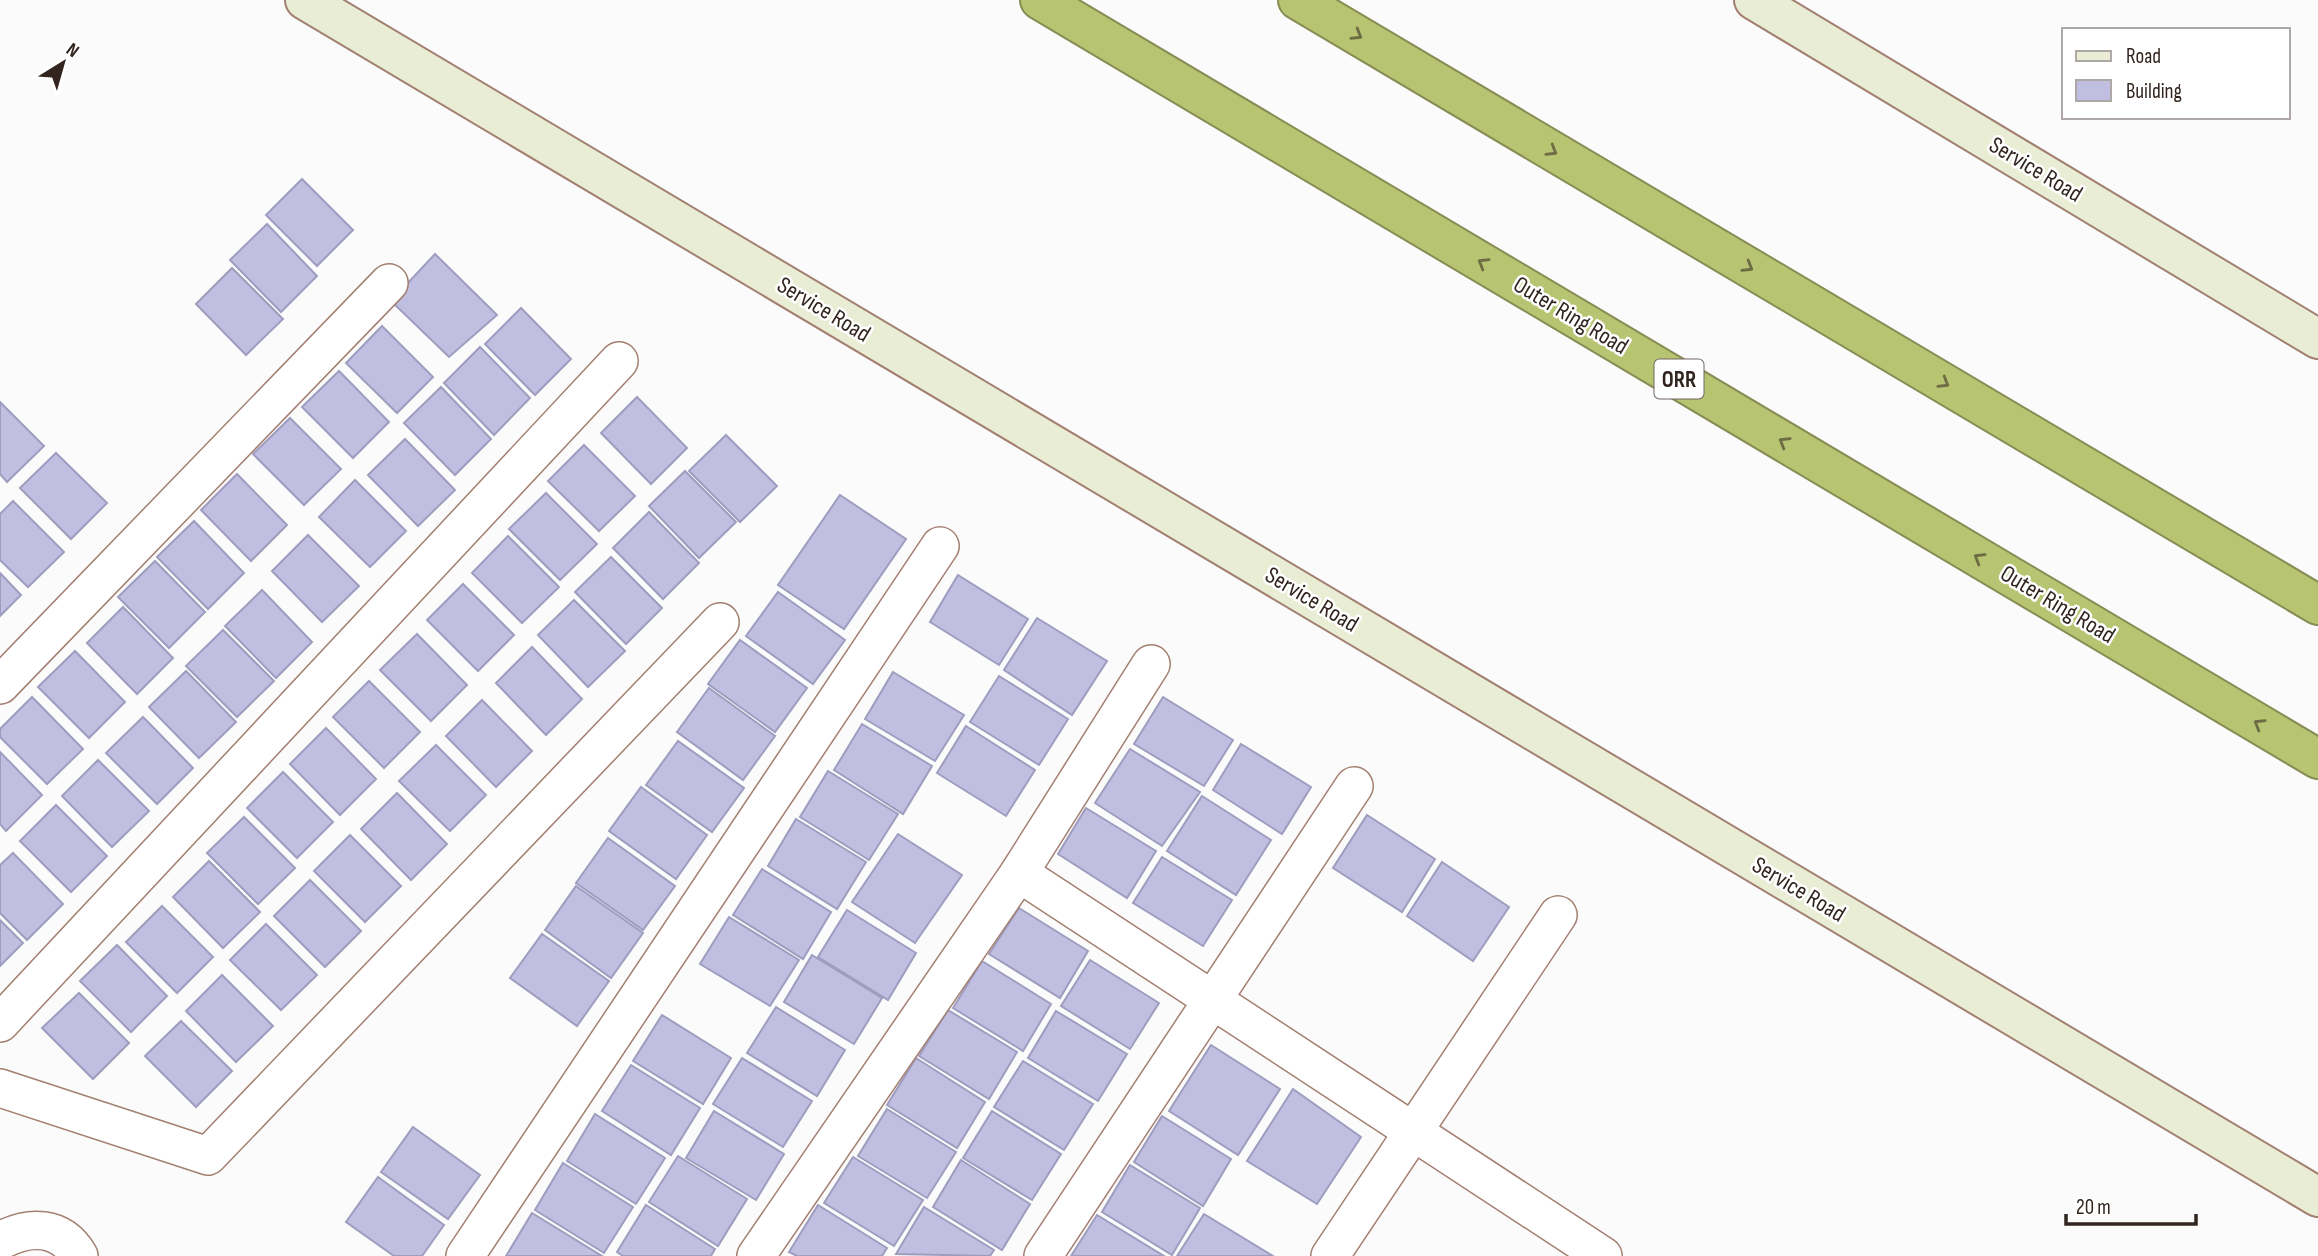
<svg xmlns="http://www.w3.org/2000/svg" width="2318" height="1256" font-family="'Sofia Sans Condensed',sans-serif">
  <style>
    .building { fill: #c0bee1; stroke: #9e9dbf; stroke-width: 2 }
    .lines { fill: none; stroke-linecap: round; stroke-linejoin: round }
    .street-casing { stroke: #a37f71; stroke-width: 40 }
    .secondary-casing { stroke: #a37f71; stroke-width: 42 }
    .highway-casing { stroke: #888c54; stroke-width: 42 }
    .street { stroke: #fff; stroke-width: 37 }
    .secondary { stroke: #e9edd4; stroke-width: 38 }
    .highway { stroke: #b7c471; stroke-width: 38 }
    .oneway { stroke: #6e6c43 }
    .labels { text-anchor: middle; stroke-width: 5; stroke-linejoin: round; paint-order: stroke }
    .shield { fill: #fff; stroke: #706662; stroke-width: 2 }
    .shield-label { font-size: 23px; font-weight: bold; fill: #32241e }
    .street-label { font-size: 24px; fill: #32241e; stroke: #fff }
  </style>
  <rect width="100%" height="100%" fill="#fbfbfb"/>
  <g class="building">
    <polygon points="302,179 353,230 317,266 266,215"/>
    <polygon points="267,224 317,276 281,312 230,260"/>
    <polygon points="435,254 497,315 449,357 391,301"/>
    <polygon points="232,268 283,319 246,355 196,304"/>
    <polygon points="521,308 571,359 535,395 485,344"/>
    <polygon points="382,326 433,377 397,413 346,363"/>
    <polygon points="480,347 530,398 494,435 444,383"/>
    <polygon points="339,371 389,422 353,458 302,407"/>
    <polygon points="441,387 491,439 455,475 404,423"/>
    <polygon points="637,397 687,448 651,484 601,433"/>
    <polygon points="0,402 44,446 7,482 0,474"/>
    <polygon points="290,418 341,469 304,505 253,454"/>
    <polygon points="726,435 777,486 740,522 689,471"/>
    <polygon points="405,439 455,490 418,526 368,475"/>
    <polygon points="584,445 635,496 599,531 548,481"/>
    <polygon points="56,453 107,503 71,539 20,488"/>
    <polygon points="685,471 736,522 699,558 649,506"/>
    <polygon points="237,474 287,525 251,561 201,510"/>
    <polygon points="355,480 406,531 370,567 319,517"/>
    <polygon points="546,493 597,544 560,580 509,529"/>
    <polygon points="840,495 906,539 844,629 778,585"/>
    <polygon points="13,501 64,552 28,587 0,560 0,514"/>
    <polygon points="649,512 699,563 663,599 613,548"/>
    <polygon points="194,521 244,573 208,609 157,557"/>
    <polygon points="308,535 359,586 322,622 272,571"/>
    <polygon points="508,536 559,587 522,623 472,573"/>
    <polygon points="611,557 662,608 626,644 575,592"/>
    <polygon points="155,561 205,612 169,648 118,597"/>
    <polygon points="0,573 21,595 0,616"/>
    <polygon points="958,575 1028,619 999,665 930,622"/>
    <polygon points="463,584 514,635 478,671 427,620"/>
    <polygon points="262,590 312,642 276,678 225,626"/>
    <polygon points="778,592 845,640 813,684 746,636"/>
    <polygon points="574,600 625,651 588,687 538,635"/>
    <polygon points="123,607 173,658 137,694 87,643"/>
    <polygon points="1037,618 1107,661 1072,715 1004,670"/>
    <polygon points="223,630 274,681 237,717 186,666"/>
    <polygon points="417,634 467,685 431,721 380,670"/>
    <polygon points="740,640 807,688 775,732 708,684"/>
    <polygon points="532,647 582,699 546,735 496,683"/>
    <polygon points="75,651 125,702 89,738 38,687"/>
    <polygon points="186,671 236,722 199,758 149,707"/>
    <polygon points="893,672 964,715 935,761 865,719"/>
    <polygon points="999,676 1068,719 1039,765 970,722"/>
    <polygon points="369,681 420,732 384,768 333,717"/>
    <polygon points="709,688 775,736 743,780 677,732"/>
    <polygon points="32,697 83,749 47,784 0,737 0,729"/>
    <polygon points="1163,697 1233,740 1204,786 1134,744"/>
    <polygon points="482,700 532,751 496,787 446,736"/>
    <polygon points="143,717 193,768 157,804 106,753"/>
    <polygon points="862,724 932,766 903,814 834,770"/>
    <polygon points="966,726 1035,770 1006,816 937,773"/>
    <polygon points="326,728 376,779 340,815 290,764"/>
    <polygon points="678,741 744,788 712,832 646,785"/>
    <polygon points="1241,744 1311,787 1282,834 1213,790"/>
    <polygon points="436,745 486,795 450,831 399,781"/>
    <polygon points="1130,749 1200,792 1162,846 1095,803"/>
    <polygon points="0,752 42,795 6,831 0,824"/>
    <polygon points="98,760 149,811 112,847 62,796"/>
    <polygon points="828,771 898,814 869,860 800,817"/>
    <polygon points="283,772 333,822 297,858 247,808"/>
    <polygon points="641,787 707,835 676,879 609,831"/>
    <polygon points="397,793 447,844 411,880 361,829"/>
    <polygon points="1202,796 1271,840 1236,895 1167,851"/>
    <polygon points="56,805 107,856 71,892 20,841"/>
    <polygon points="1086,808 1156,851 1127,898 1058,854"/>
    <polygon points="1367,815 1435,859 1402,912 1333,868"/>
    <polygon points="244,817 295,868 258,904 207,853"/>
    <polygon points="796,819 866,862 837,909 768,866"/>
    <polygon points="898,834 962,875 915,943 852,902"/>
    <polygon points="350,835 401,886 365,922 314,871"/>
    <polygon points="608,838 675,886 643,930 576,883"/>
    <polygon points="13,853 63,904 27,940 0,913 0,865"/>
    <polygon points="1162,857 1232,900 1203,946 1133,903"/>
    <polygon points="209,861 260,912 223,948 173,897"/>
    <polygon points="1442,862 1509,907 1473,961 1407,916"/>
    <polygon points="762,869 831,912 803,959 733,915"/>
    <polygon points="310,880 361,931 325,967 274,916"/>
    <polygon points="576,886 643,933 611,978 545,930"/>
    <polygon points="162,906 213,957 177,993 126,942"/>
    <polygon points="1019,908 1088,951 1060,998 989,954"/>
    <polygon points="847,910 916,953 888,1000 818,957"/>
    <polygon points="729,917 799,960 770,1006 700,964"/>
    <polygon points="0,920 23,943 0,966"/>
    <polygon points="266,924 317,975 281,1010 230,960"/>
    <polygon points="542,934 609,981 577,1026 510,978"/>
    <polygon points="117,945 167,996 131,1032 80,981"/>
    <polygon points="812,955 882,998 854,1044 784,1002"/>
    <polygon points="1090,960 1159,1003 1130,1049 1061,1006"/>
    <polygon points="982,961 1051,1004 1023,1051 953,1008"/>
    <polygon points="222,975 273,1026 236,1062 186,1011"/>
    <polygon points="79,993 129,1043 93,1079 42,1028"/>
    <polygon points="776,1007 845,1050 817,1096 747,1053"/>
    <polygon points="948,1010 1017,1052 989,1099 919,1056"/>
    <polygon points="1056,1011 1127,1054 1098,1101 1028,1058"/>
    <polygon points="662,1015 731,1058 703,1104 633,1061"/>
    <polygon points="181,1021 232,1071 196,1107 145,1056"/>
    <polygon points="1211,1045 1280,1089 1238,1155 1169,1111"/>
    <polygon points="742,1058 812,1101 783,1147 713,1104"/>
    <polygon points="916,1058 985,1102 957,1148 887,1105"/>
    <polygon points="1023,1061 1093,1104 1064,1150 994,1107"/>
    <polygon points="631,1065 700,1108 671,1155 602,1111"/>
    <polygon points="1293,1089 1361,1137 1317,1204 1247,1161"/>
    <polygon points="887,1109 956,1152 927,1198 858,1156"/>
    <polygon points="714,1111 784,1154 756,1200 686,1158"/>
    <polygon points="992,1111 1061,1154 1032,1200 963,1158"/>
    <polygon points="595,1114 665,1158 636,1204 567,1161"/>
    <polygon points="1162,1116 1231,1159 1203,1206 1134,1162"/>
    <polygon points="413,1127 480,1175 448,1219 381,1172"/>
    <polygon points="678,1156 747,1199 718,1246 649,1202"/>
    <polygon points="853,1157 923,1200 894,1246 824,1203"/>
    <polygon points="961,1160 1030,1204 1002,1250 933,1207"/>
    <polygon points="563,1163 633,1207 604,1253 535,1210"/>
    <polygon points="1130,1165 1200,1208 1172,1255 1102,1212"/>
    <polygon points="378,1177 444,1225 422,1256 394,1256 346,1222"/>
    <polygon points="646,1205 715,1249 711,1256 623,1256 617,1252"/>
    <polygon points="818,1205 887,1248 882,1256 797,1256 789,1252"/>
    <polygon points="924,1207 994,1250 990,1256 896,1254"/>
    <polygon points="532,1213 602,1256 506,1256"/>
    <polygon points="1204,1214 1273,1256 1177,1256"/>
    <polygon points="1097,1215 1164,1256 1071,1256"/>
  </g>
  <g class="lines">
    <defs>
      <g id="street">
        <polyline points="0,685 389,283"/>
        <polyline points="1019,873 1603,1256"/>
        <polyline points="0,1023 619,361"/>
        <polyline points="0,1088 208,1156 720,622"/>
        <path d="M0,1241C29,1225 61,1225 79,1256"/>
        <polyline points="465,1256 940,546"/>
        <polyline points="756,1256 1019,873 1151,664"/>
        <polyline points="1043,1256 1354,786"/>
        <polyline points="1330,1256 1558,915"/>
      </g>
      <g id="secondary">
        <polyline points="305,0 2318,1197"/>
        <polyline points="1754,0 2318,339"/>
      </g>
      <g id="highway">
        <polyline points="1040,0 2318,759"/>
        <polyline points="1298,0 2318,605"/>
      </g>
    </defs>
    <use href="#street" class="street-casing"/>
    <use href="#secondary" class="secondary-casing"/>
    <use href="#highway" class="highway-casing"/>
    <use href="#street" class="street"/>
    <use href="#secondary" class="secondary"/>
    <use href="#highway" class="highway"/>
  </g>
  <defs><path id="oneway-chevron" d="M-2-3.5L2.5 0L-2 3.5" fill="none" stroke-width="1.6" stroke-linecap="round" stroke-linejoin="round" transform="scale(1.75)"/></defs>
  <g class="oneway">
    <use href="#oneway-chevron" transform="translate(1357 35) rotate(31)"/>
    <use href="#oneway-chevron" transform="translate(1552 151) rotate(31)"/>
    <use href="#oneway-chevron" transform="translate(1483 263) rotate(-149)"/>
    <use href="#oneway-chevron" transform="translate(1748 267) rotate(31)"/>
    <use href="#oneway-chevron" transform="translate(1944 383) rotate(31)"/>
    <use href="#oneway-chevron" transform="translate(1784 442) rotate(-149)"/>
    <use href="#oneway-chevron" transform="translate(1979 558) rotate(-149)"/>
    <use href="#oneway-chevron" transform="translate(2259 724) rotate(-149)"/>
  </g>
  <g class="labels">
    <rect class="shield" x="1654.5" y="359.5" width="49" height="39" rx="5"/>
    <g class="shield-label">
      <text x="1679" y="387">ORR</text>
    </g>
    <g class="street-label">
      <text transform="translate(2036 169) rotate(31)" y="8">Service Road</text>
      <text transform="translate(824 309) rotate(31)" y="8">Service Road</text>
      <text transform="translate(1571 315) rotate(31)" y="8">Outer Ring Road</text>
      <text transform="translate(1312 599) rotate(31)" y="8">Service Road</text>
      <text transform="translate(2058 604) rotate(31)" y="8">Outer Ring Road</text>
      <text transform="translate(1799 889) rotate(31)" y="8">Service Road</text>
    </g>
  </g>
  <rect x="2062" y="28" width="228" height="91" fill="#ffffff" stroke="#ada7a5" stroke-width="2"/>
  <rect x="2076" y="51" width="35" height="10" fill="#e9edd4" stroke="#ada7a5" stroke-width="2"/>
  <text x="2126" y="63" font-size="21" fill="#32241e">Road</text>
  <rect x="2076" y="80" width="35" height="21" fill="#c0bee1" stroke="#ada7a5" stroke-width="2"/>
  <text x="2126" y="98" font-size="21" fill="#32241e">Building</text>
  <g transform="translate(63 63) rotate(37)" stroke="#ffffff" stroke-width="5" paint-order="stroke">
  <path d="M0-5L12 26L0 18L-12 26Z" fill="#32241e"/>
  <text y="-10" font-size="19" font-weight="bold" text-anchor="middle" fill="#32241e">N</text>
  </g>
  <path d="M2066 1214v10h130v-10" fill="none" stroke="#32241e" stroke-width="3.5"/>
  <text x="2076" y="1214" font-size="21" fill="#32241e" stroke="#ffffff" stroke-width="5" paint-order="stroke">20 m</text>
</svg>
